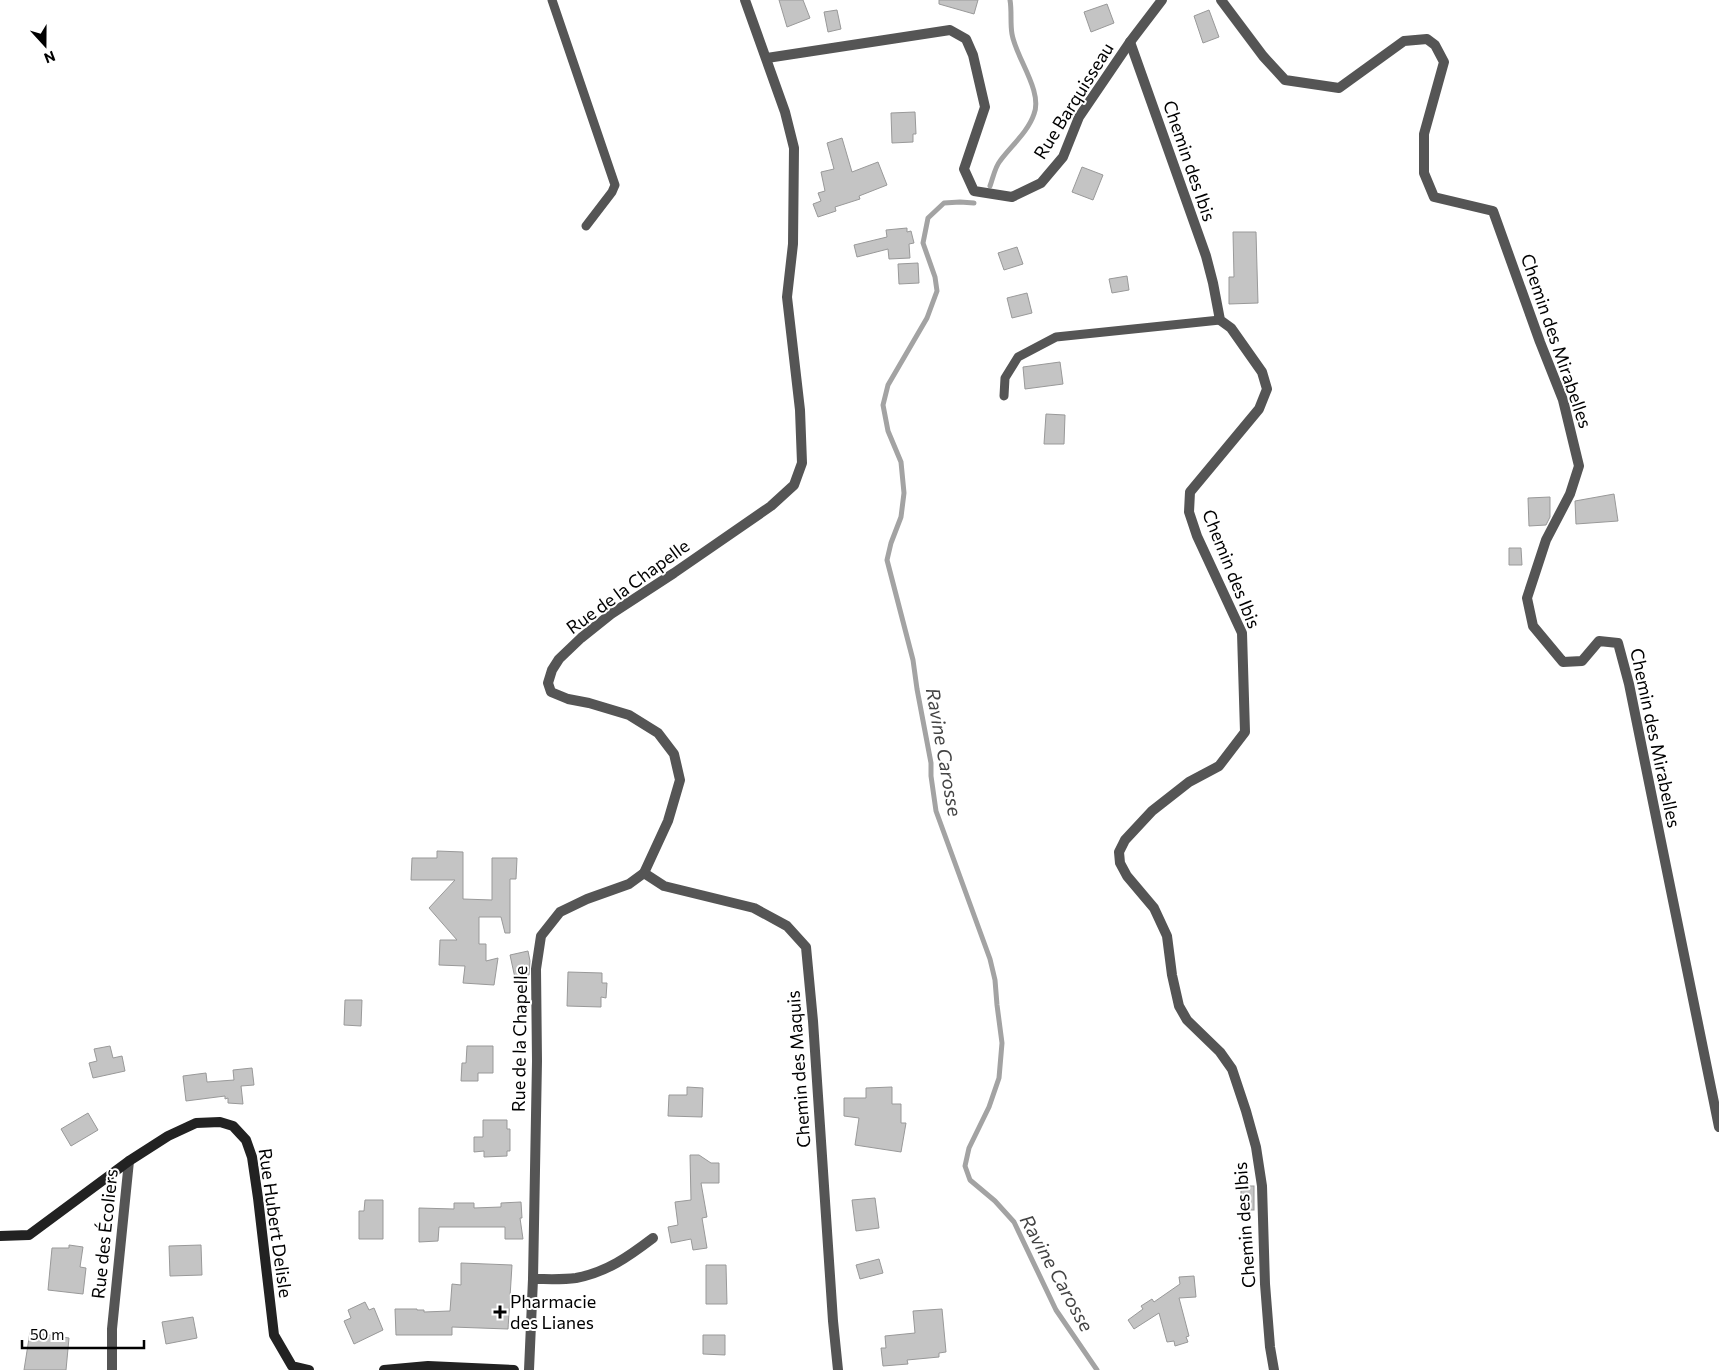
<svg xmlns="http://www.w3.org/2000/svg" width="1719" height="1370" font-family="Commissioner,sans-serif">
  <style>
    .lines { fill: none; stroke-linecap: round; stroke-linejoin: round }
    .stream { stroke: #a3a3a3; stroke-width: 5 }
    .building { fill: #c4c4c4; stroke: #999 }
    .service { stroke: #555; stroke-width: 9 }
    .minor { stroke: #555; stroke-width: 10 }
    .secondary { stroke: #222; stroke-width: 10 }
    .poi-dot { fill: #000; stroke: #fff; stroke-width: 2 }
    .labels { text-anchor: middle; stroke-width: 4; stroke-linejoin: round; paint-order: stroke }
    .street-label { font-size: 18px; fill: #000; stroke: #fff }
    .poi-label { font-size: 18px; fill: #000; stroke: #fff; text-anchor: start }
    .water-label { font-size: 19px; font-style: italic; fill: #444; stroke: #fff }
  </style>
  <rect width="100%" height="100%" fill="#fff"/>
  <g class="lines">
    <g class="stream">
      <path d="M990,186C993,178 995,167 1000,161C1011,146 1028,132 1034,114C1043,91 1016,58 1012,34C1010,23 1012,11 1010,0"/>
      <polyline points="974,203 960,202 944,203 928,218 923,243 935,277 937,291 927,318 888,385 883,405 888,431 901,462 904,493 901,517 891,543 887,560 913,660 917,689 931,763 931,776 936,811 990,959 995,980 997,1005 1002,1043 999,1078 989,1107 969,1148 965,1166 970,1180 995,1201 1014,1222 1056,1310 1097,1370"/>
    </g>
  </g>
  <g class="building">
    <polygon points="779,0 803,0 810,18 787,27"/>
    <polygon points="939,0 978,0 974,14 939,4"/>
    <polygon points="1107,4 1114,23 1091,32 1084,12"/>
    <polygon points="837,10 841,29 828,32 824,12"/>
    <polygon points="1209,10 1219,37 1203,43 1194,16"/>
    <polygon points="915,112 916,134 913,134 913,142 892,143 891,113"/>
    <polygon points="842,138 852,172 878,162 887,185 859,196 860,199 835,207 836,211 818,217 813,204 821,201 818,193 825,191 821,172 834,169 827,143"/>
    <polygon points="1082,167 1103,175 1093,200 1072,192"/>
    <polygon points="907,228 907,232 911,231 914,243 909,244 910,258 889,259 888,249 857,257 854,245 887,237 886,230"/>
    <polygon points="1233,232 1256,232 1258,303 1229,304 1229,277 1234,277"/>
    <polygon points="1017,247 1023,264 1004,270 998,253"/>
    <polygon points="918,263 919,283 899,284 898,264"/>
    <polygon points="1127,276 1129,290 1112,293 1109,279"/>
    <polygon points="1027,293 1032,313 1012,318 1007,298"/>
    <polygon points="1060,362 1063,384 1025,389 1023,367"/>
    <polygon points="1046,414 1065,415 1064,444 1044,444"/>
    <polygon points="1614,494 1618,521 1576,524 1575,501"/>
    <polygon points="1550,497 1550,517 1546,525 1529,526 1528,498"/>
    <polygon points="1509,548 1521,548 1522,565 1509,565"/>
    <polygon points="437,851 463,852 463,899 492,900 492,858 517,858 516,879 510,879 510,933 505,933 501,917 479,917 479,944 486,944 486,961 498,958 494,985 463,983 465,966 439,965 440,940 457,940 429,908 455,880 411,880 412,858 437,858"/>
    <polygon points="528,951 530,961 529,975 515,978 510,955"/>
    <polygon points="568,972 602,973 602,983 607,983 606,998 601,997 601,1007 567,1006"/>
    <polygon points="345,1000 362,1000 361,1026 344,1025"/>
    <polygon points="110,1046 113,1058 122,1056 125,1071 93,1078 89,1063 97,1061 94,1049"/>
    <polygon points="467,1046 493,1046 493,1073 478,1073 478,1081 461,1081 462,1063 466,1063"/>
    <polygon points="252,1068 254,1085 241,1086 243,1104 228,1103 228,1098 225,1099 225,1096 186,1101 183,1076 206,1073 207,1082 234,1080 233,1070"/>
    <polygon points="687,1087 703,1088 702,1117 668,1116 669,1095 687,1095"/>
    <polygon points="892,1087 892,1104 901,1104 901,1123 906,1123 901,1152 855,1145 859,1118 844,1116 844,1098 866,1098 866,1088"/>
    <polygon points="88,1113 98,1130 71,1146 61,1129"/>
    <polygon points="483,1120 507,1120 507,1129 510,1129 510,1151 507,1151 507,1156 484,1157 484,1151 474,1152 474,1137 483,1137"/>
    <polygon points="690,1155 699,1155 711,1163 719,1163 719,1183 701,1183 707,1217 702,1218 707,1248 693,1250 691,1239 671,1243 668,1227 678,1225 675,1202 691,1200"/>
    <rect x="1241" y="1186" width="13" height="24"/>
    <polygon points="875,1198 879,1228 856,1231 852,1200"/>
    <polygon points="365,1200 383,1200 383,1239 359,1239 359,1211 364,1211"/>
    <polygon points="521,1202 522,1218 520,1218 523,1239 505,1239 505,1227 439,1227 438,1241 419,1242 419,1208 454,1209 454,1203 474,1203 474,1208 501,1207 501,1203"/>
    <polygon points="69,1245 83,1247 80,1267 86,1268 83,1294 48,1290 52,1248 69,1248"/>
    <polygon points="201,1245 202,1275 170,1276 169,1246"/>
    <polygon points="879,1259 883,1273 860,1279 856,1265"/>
    <polygon points="461,1263 512,1265 508,1329 452,1327 452,1335 396,1335 395,1309 417,1309 417,1310 424,1310 424,1312 450,1311 452,1284 461,1285"/>
    <polygon points="706,1265 726,1265 727,1304 706,1304"/>
    <polygon points="1194,1276 1196,1297 1179,1298 1189,1336 1186,1337 1188,1342 1175,1346 1174,1341 1167,1342 1159,1313 1134,1329 1128,1320 1143,1309 1141,1306 1152,1299 1154,1302 1180,1284 1179,1277"/>
    <polygon points="365,1302 369,1310 374,1308 383,1330 354,1344 344,1321 351,1318 348,1310"/>
    <polygon points="942,1309 946,1352 939,1353 939,1357 907,1360 908,1364 883,1366 881,1348 886,1348 885,1336 915,1333 913,1311"/>
    <polygon points="193,1317 197,1338 166,1344 162,1322"/>
    <polygon points="30,1332 69,1338 66,1370 24,1370"/>
    <polygon points="703,1335 725,1335 725,1355 703,1354"/>
  </g>
  <g class="lines">
    <g class="service">
      <polyline points="552,0 615,185 612,192 586,226"/>
      <polyline points="1004,396 1005,378 1018,357 1056,337 1220,320"/>
    </g>
    <g class="minor">
      <polyline points="1221,0 1263,56 1285,80 1339,88 1404,41 1427,39 1435,45 1444,62 1424,134 1424,173 1434,197 1493,211 1540,342 1563,400 1579,466 1570,494 1546,540 1527,598 1533,626 1563,662 1582,661 1599,641 1618,643 1629,684 1719,1127"/>
      <polyline points="1130,42 1206,256 1213,283 1220,320 1231,328 1262,372 1267,389 1259,409 1190,492 1189,512 1197,536 1242,633 1245,732 1219,766 1189,782 1152,811 1125,840 1119,852 1120,863 1127,876 1154,908 1167,936 1172,975 1179,1006 1187,1020 1220,1052 1232,1069 1246,1111 1256,1147 1262,1186 1265,1284 1270,1347 1274,1370"/>
      <polyline points="767,58 950,30 966,39 973,55 985,107 964,169 974,191 1012,197 1041,183 1063,157 1079,117 1130,42 1162,0"/>
      <polyline points="644,873 664,886 754,908 787,926 806,947 813,1021 833,1321 838,1370"/>
      <path d="M533,1279C547,1279 562,1280 576,1278C607,1272 628,1257 653,1238"/>
      <polyline points="112,1370 112,1329 129,1161"/>
      <polyline points="529,1370 533,1279 537,1061 536,969 541,936 560,912 587,899 629,884 644,873 668,821 680,780 674,754 658,733 629,715 589,703 568,699 551,692 548,683 552,670 559,659 581,638 611,614 674,573 771,506 794,485 802,463 800,410 787,297 793,244 794,148 785,112 745,0"/>
    </g>
    <g class="secondary">
      <polyline points="0,1236 29,1235 129,1161 168,1136 196,1123 220,1122 233,1126 246,1140 252,1157 258,1198 274,1335 292,1366 309,1370"/>
      <polyline points="384,1370 428,1366 514,1370"/>
    </g>
  </g>
  <path class="poi-dot" d="M497.5 1304.5h5v5h5v5h-5v5h-5v-5h-5v-5h5z"/>
  <g class="labels">
    <g class="street-label">
      <text transform="translate(1074 101) rotate(-58)" y="6">Rue Barquisseau</text>
      <text transform="translate(1189 161) rotate(71)" y="6">Chemin des Ibis</text>
      <text transform="translate(1556 341) rotate(71)" y="6">Chemin des Mirabelles</text>
      <text transform="translate(1231 569) rotate(68)" y="6">Chemin des Ibis</text>
      <text transform="translate(628 587) rotate(-36)" y="6">Rue de la Chapelle</text>
      <text transform="translate(1655 738) rotate(78)" y="6">Chemin des Mirabelles</text>
      <text transform="translate(520 1039) rotate(-89)" y="6">Rue de la Chapelle</text>
      <text transform="translate(799 1069) rotate(-94)" y="6">Chemin des Maquis</text>
      <text transform="translate(275 1223) rotate(82)" y="6">Rue Hubert Delisle</text>
      <text transform="translate(1245 1225) rotate(-94)" y="6">Chemin des Ibis</text>
      <text transform="translate(105 1234) rotate(-84)" y="6">Rue des Écoliers</text>
    </g>
    <g class="poi-label">
      <text x="510" y="1308">Pharmacie<tspan x="510" dy="21">des Lianes</tspan></text>
    </g>
    <g class="water-label">
      <text transform="translate(944 752) rotate(80)" y="7">Ravine Carosse</text>
      <text transform="translate(1057 1273) rotate(61)" y="7">Ravine Carosse</text>
    </g>
  </g>
  <g transform="translate(45 45) rotate(159)" stroke="#ffffff" stroke-width="4" paint-order="stroke">
  <path d="M0-4L9 19L0 12L-9 19Z" fill="#000000"/>
  <text y="-8" font-size="14" font-weight="bold" text-anchor="middle" fill="#000000">N</text>
  </g>
  <path d="M22 1340v8h122v-8" fill="none" stroke="#000000" stroke-width="2.5"/>
  <text x="30" y="1340" font-size="15" fill="#000000" stroke="#ffffff" stroke-width="4" paint-order="stroke">50 m</text>
</svg>
